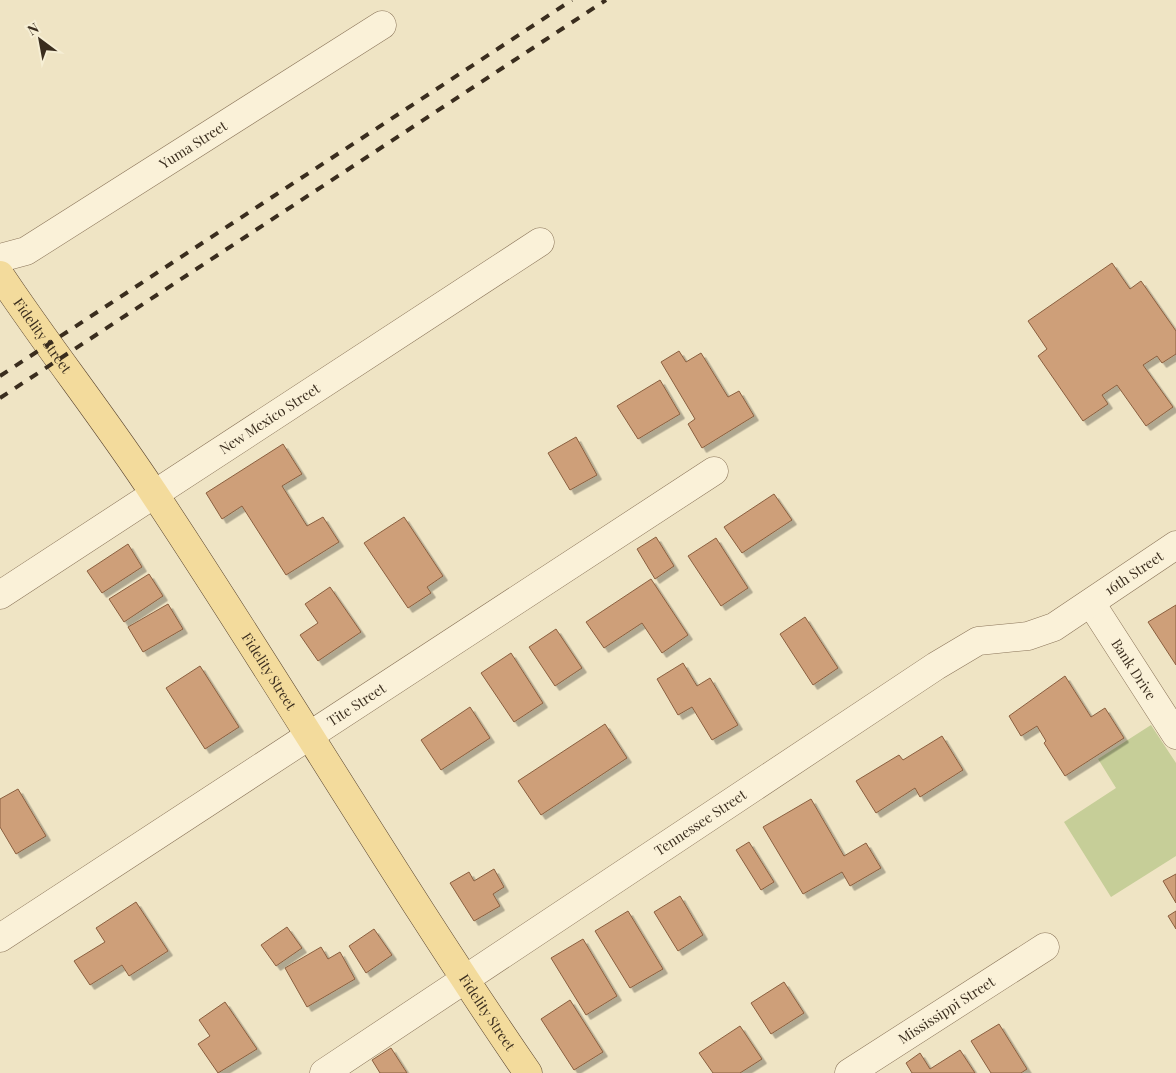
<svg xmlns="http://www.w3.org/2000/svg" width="1176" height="1073" font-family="'Playfair Display',serif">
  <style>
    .green { fill: #c6ce98 }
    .building { fill: #ce9f79; stroke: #8a5f3f; filter: url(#shadow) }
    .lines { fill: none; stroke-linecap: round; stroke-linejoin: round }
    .minor-casing { stroke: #8b755a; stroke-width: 29 }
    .major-casing { stroke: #58432e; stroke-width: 29 }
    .minor { stroke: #faf1d8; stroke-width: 28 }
    .major { stroke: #f3db9c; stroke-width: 28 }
    .rail { stroke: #3a2d1e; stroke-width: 4; stroke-dasharray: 9 9; stroke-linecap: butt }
    .labels { text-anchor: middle; stroke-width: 4; stroke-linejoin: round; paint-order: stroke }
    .street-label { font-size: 14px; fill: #3a2d1e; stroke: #f6eed4 }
  </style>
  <defs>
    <filter id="shadow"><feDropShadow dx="4.5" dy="4.5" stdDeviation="0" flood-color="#0004"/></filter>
  </defs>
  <rect width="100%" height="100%" fill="#efe4c4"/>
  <polygon class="green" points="1151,725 1176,763 1176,856 1111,897 1064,822 1116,788 1098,759"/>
  <g class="building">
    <polygon points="1112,263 1130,289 1141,281 1176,331 1176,354 1162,363 1157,356 1143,365 1173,407 1146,426 1117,385 1102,395 1108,404 1083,421 1038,356 1047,349 1028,321"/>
    <polygon points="679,351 686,362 701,353 728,397 739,391 754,416 702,448 688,424 695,419 661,362"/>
    <polygon points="660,380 680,414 638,439 617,406"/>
    <polygon points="576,437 597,475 570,490 548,453"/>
    <polygon points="283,444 302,474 282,486 307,526 323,517 339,542 286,575 242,506 222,519 206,493"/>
    <polygon points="774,494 792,520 742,553 724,527"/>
    <polygon points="404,517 443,576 427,587 431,593 408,608 364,543"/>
    <polygon points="656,537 674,566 655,579 637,549"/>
    <polygon points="716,538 748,588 721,606 688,556"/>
    <polygon points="128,544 142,567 102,593 87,571"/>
    <polygon points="149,574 163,596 124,622 109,599"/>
    <polygon points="651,579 688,635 662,653 642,623 604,648 586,622"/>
    <polygon points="330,587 361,632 318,661 300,635 318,623 305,604"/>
    <polygon points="168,604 183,629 143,652 128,627"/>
    <polygon points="1176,605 1176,665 1148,622"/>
    <polygon points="805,617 838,668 813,685 780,634"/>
    <polygon points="556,629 582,668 555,686 529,647"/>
    <polygon points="511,653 543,703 514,722 481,673"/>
    <polygon points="683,663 697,686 710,678 738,725 712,740 692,707 678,715 657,679"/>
    <polygon points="200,666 239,727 205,749 166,688"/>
    <polygon points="1065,676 1091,717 1105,708 1124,738 1065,776 1044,743 1046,741 1037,726 1021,736 1009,716"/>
    <polygon points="470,707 490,738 441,770 421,740"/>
    <polygon points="605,724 627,758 541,815 518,781"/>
    <polygon points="942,736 963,770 920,797 915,788 876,813 856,781 899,755 903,760"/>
    <polygon points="18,789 46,836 16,854 0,827 0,799"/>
    <polygon points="811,799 844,856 866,843 881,868 850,886 842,872 803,894 763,827"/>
    <polygon points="749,842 774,882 761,890 736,850"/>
    <polygon points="494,869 504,887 493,894 500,906 474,921 450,883 469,872 474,881"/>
    <polygon points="1176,874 1176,903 1163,881"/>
    <polygon points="680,896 703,935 678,951 654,912"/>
    <polygon points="136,902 168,951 129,976 122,965 90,985 74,961 105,942 96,928"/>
    <polygon points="628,911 663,969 630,988 595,931"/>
    <polygon points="1176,911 1176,929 1168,916"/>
    <polygon points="287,927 302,948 276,966 261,945"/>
    <polygon points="374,929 392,955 366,973 349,946"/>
    <polygon points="583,939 617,996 586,1015 551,958"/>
    <polygon points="321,947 328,959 340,952 355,979 307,1007 285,968"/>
    <polygon points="784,982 804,1013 771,1034 751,1003"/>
    <polygon points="570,1000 603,1052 574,1070 541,1019"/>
    <polygon points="225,1002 257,1049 218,1073 198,1044 210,1036 199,1020"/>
    <polygon points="999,1024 1027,1069 1021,1073 991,1073 971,1041"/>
    <polygon points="740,1026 762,1059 740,1073 713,1073 699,1053"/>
    <polygon points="391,1048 407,1073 380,1073 372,1060"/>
    <polygon points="960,1050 975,1073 912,1073 906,1063 920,1053 930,1069"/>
  </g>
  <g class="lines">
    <defs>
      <g id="minor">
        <path id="s1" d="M0,258L26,251L382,25"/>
        <path id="s2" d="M0,595L540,242"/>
        <path id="s3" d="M1091,603L1176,735"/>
        <path id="s4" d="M0,938L714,471"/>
        <path id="s5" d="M324,1073L936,666L978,641L1028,636L1054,627L1176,545"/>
        <path id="s6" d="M849,1073L1045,947"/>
      </g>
      <g id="major">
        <path id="s7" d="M0,275C50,350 106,420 155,495C282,686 398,884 528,1073"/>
      </g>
    </defs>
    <use href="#minor" class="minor-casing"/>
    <use href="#major" class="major-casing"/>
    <use href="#minor" class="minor"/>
    <use href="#major" class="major"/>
    <g class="rail">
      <polyline points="0,376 572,0"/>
      <polyline points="0,398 606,0"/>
    </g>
  </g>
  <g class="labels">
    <g class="street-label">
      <text dy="5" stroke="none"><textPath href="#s1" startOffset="225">Yuma Street</textPath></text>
      <text dy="5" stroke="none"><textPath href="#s7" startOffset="74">Fidelity Street</textPath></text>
      <text dy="5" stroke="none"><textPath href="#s2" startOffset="322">New Mexico Street</textPath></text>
      <text dy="5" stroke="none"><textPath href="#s5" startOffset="958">16th Street</textPath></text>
      <text dy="5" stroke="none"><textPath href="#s3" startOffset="79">Bank Drive</textPath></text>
      <text dy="5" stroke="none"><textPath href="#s7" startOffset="479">Fidelity Street</textPath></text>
      <text dy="5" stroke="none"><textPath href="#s4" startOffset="426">Tite Street</textPath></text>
      <text dy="5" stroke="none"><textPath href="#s5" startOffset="452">Tennessee Street</textPath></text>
      <text dy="5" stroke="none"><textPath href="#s6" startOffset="116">Mississippi Street</textPath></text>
      <text dy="5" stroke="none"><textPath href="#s7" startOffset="884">Fidelity Street</textPath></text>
    </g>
  </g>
  <g transform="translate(40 40) rotate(328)" stroke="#f6eed4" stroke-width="4" paint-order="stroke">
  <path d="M0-4L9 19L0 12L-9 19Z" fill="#3a2d1e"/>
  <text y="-8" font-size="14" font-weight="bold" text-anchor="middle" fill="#3a2d1e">N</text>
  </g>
</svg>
